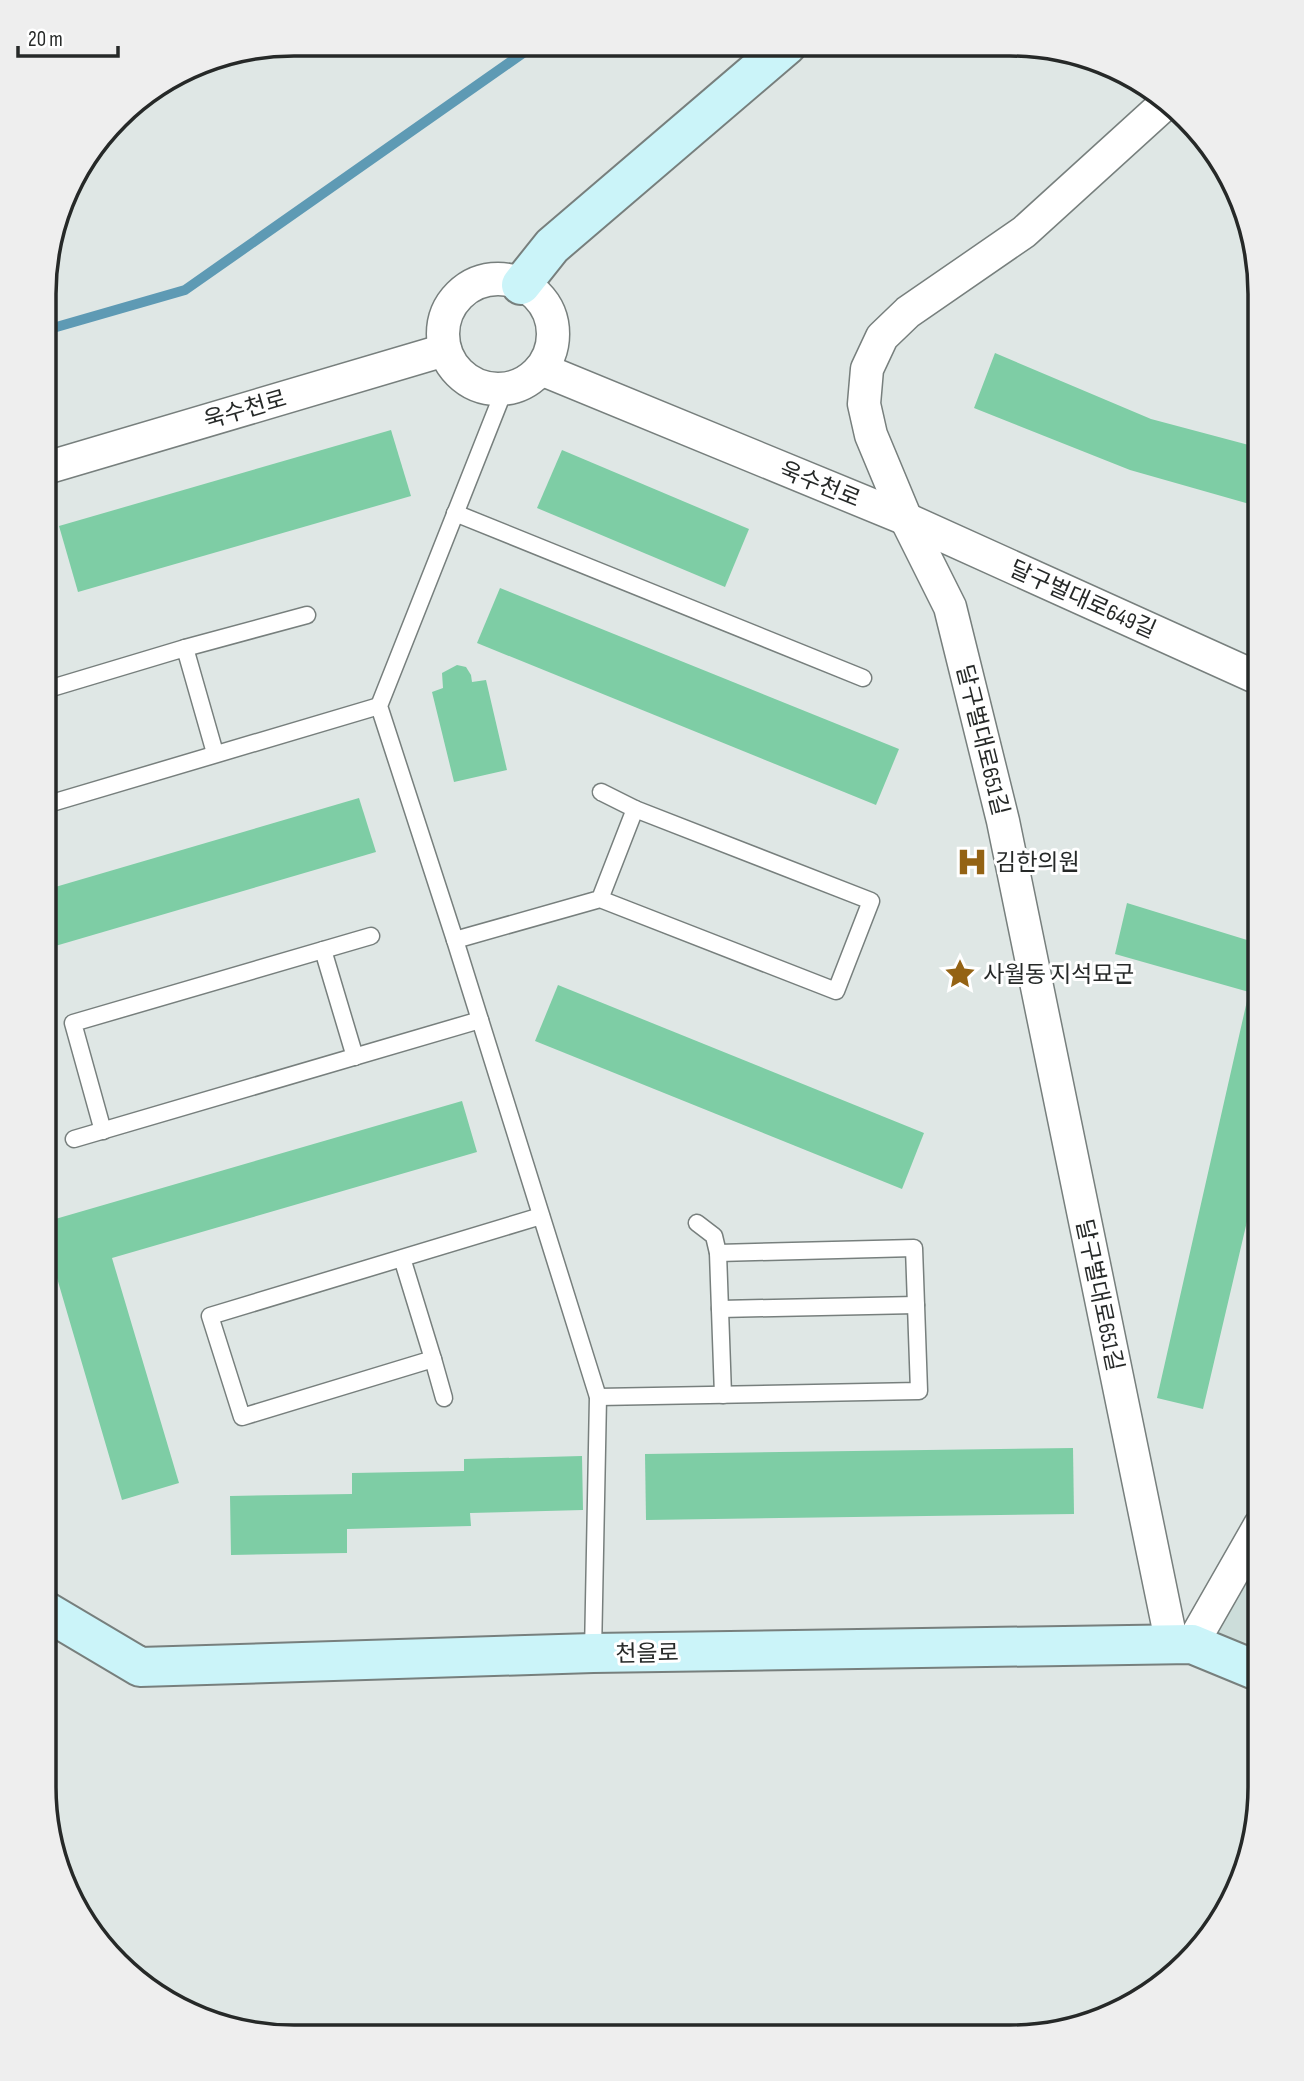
<svg xmlns="http://www.w3.org/2000/svg" width="1304" height="2081" font-family="'Sofia Sans Condensed','Noto Sans KR',sans-serif">
  <style>
    .built { fill: #ccddda }
    .lines { fill: none; stroke-linecap: round; stroke-linejoin: round }
    .stream { stroke: #5e9ab4; stroke-width: 10 }
    .building { fill: #7ecda5 }
    .lane-casing { stroke: #777f7d; stroke-width: 19 }
    .street-casing { stroke: #777f7d; stroke-width: 35 }
    .secondary-casing { stroke: #777f7d; stroke-width: 42 }
    .lane { stroke: #fff; stroke-width: 16 }
    .street { stroke: #fff; stroke-width: 32 }
    .secondary { stroke: #cbf4f9; stroke-width: 38 }
    .labels { text-anchor: middle; stroke-width: 6; stroke-linejoin: round; paint-order: stroke }
    .street-label { font-size: 23px; fill: #262928; stroke: #fff }
    .poi-label { font-size: 23px; fill: #262928; stroke: #fff; text-anchor: start }
    .rim { fill: none; stroke: #262928; stroke-width: 3.5 }
  </style>
  <rect width="100%" height="100%" fill="#dfe7e5"/>
  <polygon class="built" points="1260,1525 1260,1673 1192,1644"/>
  <g class="lines">
    <polyline class="stream" points="46,330 185,290 536,44"/>
  </g>
  <g class="building">
    <polygon points="995,353 1151,419 1260,448 1260,507 1130,470 974,408"/>
    <polygon points="391,430 411,496 78,592 59,526"/>
    <polygon points="562,450 749,529 725,587 537,508"/>
    <polygon points="500,588 899,749 876,805 477,643"/>
    <polygon points="457,665 466,667 471,675 472,682 486,680 507,770 454,782 432,692 443,688 442,673"/>
    <polygon points="359,798 376,852 45,949 45,890"/>
    <polygon points="1127,903 1260,944 1260,1166 1203,1409 1157,1398 1249,992 1115,954"/>
    <polygon points="558,985 924,1133 902,1189 535,1041"/>
    <polygon points="462,1101 477,1152 112,1258 179,1483 122,1500 45,1237 45,1222"/>
    <polygon points="1073,1448 1074,1514 646,1520 645,1454"/>
    <polygon points="582,1456 583,1510 470,1513 471,1526 347,1529 347,1553 231,1555 230,1496 352,1494 352,1473 464,1471 464,1459"/>
  </g>
  <g class="lines">
    <defs>
      <g id="lane">
        <polyline points="505,388 379,706 455,940 598,1397 593,1653"/>
        <polyline points="455,513 863,678"/>
        <polyline points="185,648 307,615"/>
        <polyline points="45,690 185,648 215,753"/>
        <polyline points="601,792 635,809"/>
        <polyline points="45,805 379,706"/>
        <polyline points="455,940 600,899 836,991 871,901 635,809 600,899"/>
        <polyline points="323,950 355,1057"/>
        <polyline points="103,1131 73,1023 371,936"/>
        <polyline points="74,1139 480,1020"/>
        <polyline points="697,1223 714,1236 718,1253 723,1395"/>
        <polyline points="402,1258 433,1359 242,1417 210,1316 541,1216"/>
        <polyline points="720,1309 916,1305"/>
        <polyline points="433,1359 444,1398"/>
        <polyline points="598,1397 919,1391 914,1248 718,1253"/>
      </g>
      <g id="street">
        <polyline points="1167,102 1024,232 908,312 882,337 867,369 864,404 871,435 906,519 950,607 1003,821 1172,1645"/>
        <circle cx="498" cy="334" r="55"/>
        <polyline points="541,369 906,519 1260,679"/>
        <polyline points="46,468 445,350"/>
        <polyline points="1192,1644 1260,1525"/>
      </g>
      <g id="secondary">
        <polyline points="521,285 552,246 787,45"/>
        <polyline points="44,1610 140,1667 593,1653 1192,1644 1260,1672"/>
      </g>
    </defs>
    <use href="#lane" class="lane-casing"/>
    <use href="#street" class="street-casing"/>
    <use href="#secondary" class="secondary-casing"/>
    <use href="#lane" class="lane"/>
    <use href="#street" class="street"/>
    <use href="#secondary" class="secondary"/>
  </g>
  <defs>
    <symbol id="hospital-bare" viewBox="-9 -9 18 18"><path d="M-5-5h3v3.5h4V-5h3V5h-3V1.5h-4V5h-3Z" fill="#946314" stroke="#fff" stroke-width="2.5" paint-order="stroke"/></symbol>
    <symbol id="sight-bare" viewBox="-9 -9 18 18"><path d="M0-6L1.8-2.2L6-1.7L2.9 1.2L3.7 5.4L0 3.3L-3.7 5.4L-2.9 1.2L-6-1.7L-1.8-2.2Z" fill="#946314" stroke="#fff" stroke-width="2.5" paint-order="stroke"/></symbol>
  </defs>
  <g fill-rule="evenodd">
    <use href="#hospital-bare" x="950" y="840" width="44" height="44"/>
    <use href="#sight-bare" x="938" y="952" width="44" height="44"/>
  </g>
  <g class="labels">
    <g class="street-label">
      <text transform="translate(245 409) rotate(-16)" y="8">욱수천로</text>
      <text transform="translate(820 484) rotate(22)" y="8">욱수천로</text>
      <text transform="translate(1083 599) rotate(24)" y="8">달구벌대로649길</text>
      <text transform="translate(983 740) rotate(76)" y="8">달구벌대로651길</text>
      <text transform="translate(1100 1295) rotate(78)" y="8">달구벌대로651길</text>
      <text transform="translate(647 1653) rotate(-1)" y="8">천을로</text>
    </g>
    <g class="poi-label">
      <text x="995" y="870">김한의원</text>
      <text x="983" y="982">사월동 지석묘군</text>
    </g>
  </g>
  <path d="M0 0H1304V2081H0ZM294 56H1010A238 238 0 0 1 1248 294V1787A238 238 0 0 1 1010 2025H294A238 238 0 0 1 56 1787V294A238 238 0 0 1 294 56Z" fill="#eee" fill-rule="evenodd"/>
  <path class="rim" d="M294 56H1010A238 238 0 0 1 1248 294V1787A238 238 0 0 1 1010 2025H294A238 238 0 0 1 56 1787V294A238 238 0 0 1 294 56Z"/>
  <path d="M18 46v10h100v-10" fill="none" stroke="#262928" stroke-width="3.5"/>
  <text x="28" y="46" font-size="21" fill="#262928" stroke="#ffffff" stroke-width="5" paint-order="stroke">20 m</text>
</svg>
